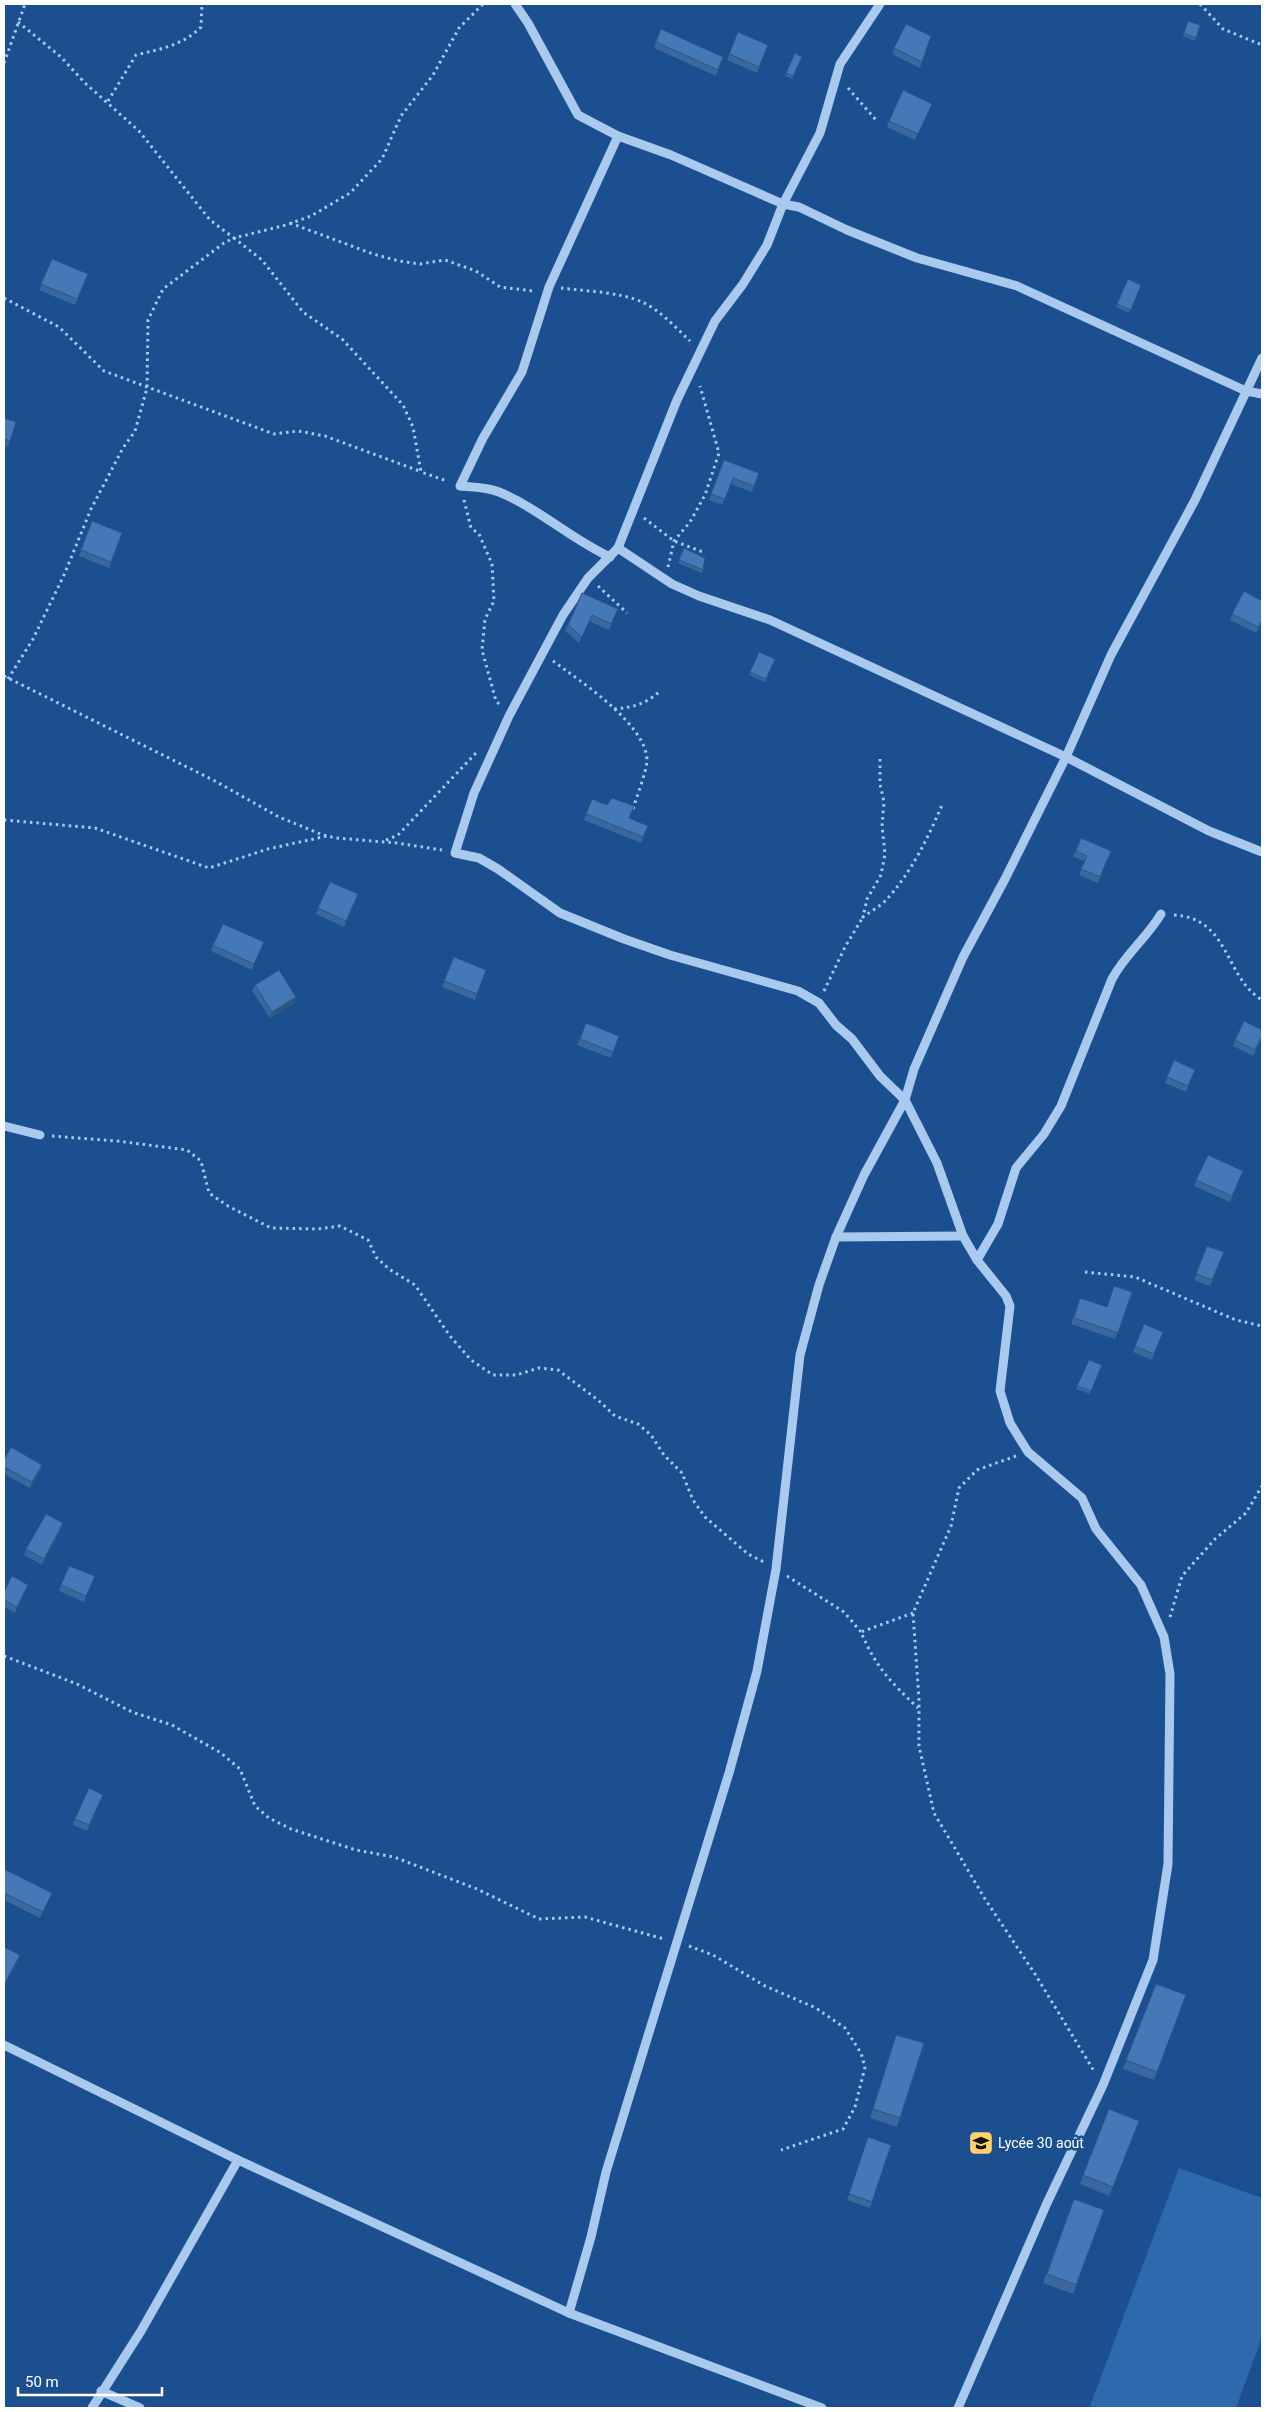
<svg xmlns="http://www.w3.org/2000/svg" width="1266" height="2412" font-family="Roboto,sans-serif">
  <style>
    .green { fill: #2e69ad }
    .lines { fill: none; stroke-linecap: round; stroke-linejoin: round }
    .path { stroke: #a9c9ee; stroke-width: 3; stroke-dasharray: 2.5 4; stroke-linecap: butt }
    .minor { stroke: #a9c9ee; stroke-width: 9 }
    .wall { fill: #3a679d }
    .shaded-wall { fill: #305480 }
    .building { fill: #4478b7; stroke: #305480 }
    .labels { text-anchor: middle; stroke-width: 5; stroke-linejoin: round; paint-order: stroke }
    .poi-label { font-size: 14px; fill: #fff; stroke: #1b4f8f; text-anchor: start }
  </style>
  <rect width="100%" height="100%" fill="#1b4f8f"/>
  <polygon class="green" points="1179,2168 1262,2198 1262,2337 1236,2408 1095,2408 1090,2406"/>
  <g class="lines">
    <g class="path">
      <polyline points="1200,4 1223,29 1262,45"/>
      <polyline points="18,22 61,57 85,83 139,131 210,220 234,238 286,225 311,216 350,193 382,159 401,116 433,75 459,28 483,4"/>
      <polyline points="4,63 25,4"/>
      <polyline points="848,88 876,120"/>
      <path d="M108,101L136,55C161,49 183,45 201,27L202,4"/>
      <polyline points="290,223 373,254 399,261 420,264 445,260 476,271 500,287 533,291"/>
      <path d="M561,288C585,291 620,292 642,302C660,310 675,327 690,341"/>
      <polyline points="4,298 59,327 104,371 274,434 298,431 325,436 422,472"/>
      <polyline points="464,500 471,528 479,534 492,564 494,601 485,619 482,650 496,701 501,706"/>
      <polyline points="644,518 674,541 703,552"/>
      <polyline points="668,567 674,541 690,522 705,495 719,453 700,386"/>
      <polyline points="598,586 627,613"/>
      <path d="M553,661C580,681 646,724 647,760C647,771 635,801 632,812"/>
      <polyline points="4,676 215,781 279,817 323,835 336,838 397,843 442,850"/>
      <polyline points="8,679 33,639 64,575 91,509 123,448 135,431 147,388 148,320 163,289 224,243 234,238 262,260 303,312 342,339 403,405 413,427 421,472 447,481"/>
      <path d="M614,709C633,707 644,705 659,692"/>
      <path d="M880,759V784L884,802L882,826L885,854L881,875L867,899L863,917C870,912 879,907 885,901C910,875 928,838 942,805"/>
      <polyline points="4,820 95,828 209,868 268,849 327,836"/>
      <polyline points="386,840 398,835 476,753"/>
      <path d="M1174,915C1230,918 1224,977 1262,1000"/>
      <polyline points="824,991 845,947 863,917"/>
      <polyline points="52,1136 117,1141 187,1150 201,1161 209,1193 228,1206 271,1228 318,1229 340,1226 368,1240 376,1257 389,1269 415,1285 450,1336 471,1360 493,1375 516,1375 539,1368 558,1370 598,1400 615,1416 638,1424 651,1435 664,1455 682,1473 693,1500 705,1517 748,1554 764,1562"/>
      <polyline points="1085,1272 1135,1277 1236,1320 1262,1326"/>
      <polyline points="1016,1456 977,1470 959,1488 951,1526 913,1613 919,1700 919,1746 934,1813 985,1899 1035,1974 1094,2071"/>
      <polyline points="787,1576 844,1612 861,1632"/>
      <path d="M913,1613L861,1632C876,1668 891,1682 918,1708"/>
      <polyline points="1170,1617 1182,1576 1215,1539 1246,1513 1262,1486"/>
      <polyline points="4,1656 77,1684 132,1712 172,1725 221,1753 240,1769 255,1806 269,1818 291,1829 356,1850 394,1857 477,1889 539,1919 585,1917 664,1939"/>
      <polyline points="689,1946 713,1955 765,1986 816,2008 845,2028 861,2053 865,2067 855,2107 843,2129 781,2150"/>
    </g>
    <g class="minor">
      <polyline points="515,4 528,23 578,115 618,136 671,155 783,204 799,207 847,230 917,258 1017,286 1246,391 1262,394"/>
      <polyline points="880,4 840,64 820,133 783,204 767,245 743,284 715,321 677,400 618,548 588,578 563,615 509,716 474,793 455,853 479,858 498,869 560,913 624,939 670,955 798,991 819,1003 836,1025 852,1039 880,1076 905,1100 937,1163 963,1236 977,1260 1006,1296 1010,1306 1000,1391 1010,1423 1028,1452 1082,1498 1096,1529 1141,1585 1164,1637 1170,1674 1168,1864 1153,1960 1103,2085 1047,2203 958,2408"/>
      <polyline points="618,548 672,584 699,596 770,620 1066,757 1209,831 1262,852"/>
      <path d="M610,557C571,539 538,508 499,492C487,487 472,487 460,486L483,438L522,372L549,287L618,136"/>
      <polyline points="4,1126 40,1135"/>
      <polyline points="836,1237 963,1236"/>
      <path d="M977,1260L998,1224L1016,1168L1044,1134L1061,1106L1112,979C1126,953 1146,939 1161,914"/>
      <polyline points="4,2045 238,2160 569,2313 822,2408"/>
      <polyline points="569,2313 591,2237 606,2172 729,1773 757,1671 776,1569 800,1355 819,1285 836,1237 864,1175 905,1100 914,1069 963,957 1005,879 1066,757 1111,655 1195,500 1262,358"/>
      <polyline points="101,2391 140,2408"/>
      <polyline points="92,2408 141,2331 238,2160"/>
    </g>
  </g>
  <g class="wall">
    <polygon points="1188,21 1200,25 1195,41 1183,36"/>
    <polygon points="661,29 723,57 716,76 654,48"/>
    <polygon points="738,32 766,51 757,73 727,60"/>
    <polygon points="931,36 920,68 892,54 894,48"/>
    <polygon points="795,53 802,57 792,79 785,76"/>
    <polygon points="930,110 915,140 887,127 889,121"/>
    <polygon points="52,259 86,280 75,305 39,290"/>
    <polygon points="1128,279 1141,285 1129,313 1116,307"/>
    <polygon points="4,418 16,422 8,447 4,445"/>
    <polygon points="724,460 759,473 752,492 731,484 722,505 709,500"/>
    <polygon points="92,521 122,533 109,568 79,556"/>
    <polygon points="684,548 703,570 702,573 678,563"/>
    <polygon points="582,593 618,609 609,630 589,621 579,643 565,631"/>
    <polygon points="1232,614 1262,622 1256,633 1230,620"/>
    <polygon points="759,652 775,659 765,682 749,675"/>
    <polygon points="592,799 629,818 648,826 641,843 584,820"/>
    <polygon points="1081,838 1111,851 1098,883 1079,875 1085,861 1073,857"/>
    <polygon points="356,900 344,927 316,914 318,908"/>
    <polygon points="264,942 252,970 211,951 213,945"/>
    <polygon points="454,957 486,970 475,1000 442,987"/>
    <polygon points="255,985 296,997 294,1003 270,1018 252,991"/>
    <polygon points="586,1023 619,1036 611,1058 577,1045"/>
    <polygon points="1262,1030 1262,1038 1253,1056 1233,1046 1235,1040"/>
    <polygon points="1195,1070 1186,1092 1165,1083 1167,1077"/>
    <polygon points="1243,1171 1230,1202 1194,1186 1196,1180"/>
    <polygon points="1207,1246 1224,1252 1210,1286 1194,1280"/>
    <polygon points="1132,1292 1115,1339 1071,1324 1080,1298 1107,1307"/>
    <polygon points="1144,1324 1163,1332 1152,1360 1133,1352"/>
    <polygon points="1089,1360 1102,1365 1090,1394 1076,1389"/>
    <polygon points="4,1460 42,1465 40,1471 30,1488 4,1474"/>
    <polygon points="63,1523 61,1529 42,1565 24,1555 26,1549"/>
    <polygon points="95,1576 84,1602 59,1591 61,1585"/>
    <polygon points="28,1585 15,1613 4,1607 4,1592"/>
    <polygon points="103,1795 87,1831 73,1825 75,1819"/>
    <polygon points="4,1869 52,1893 40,1918 4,1900"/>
    <polygon points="1156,1984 1186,1995 1154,2080 1123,2069"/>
    <polygon points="896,2035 900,2118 897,2127 870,2118"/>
    <polygon points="1109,2109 1139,2121 1109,2196 1080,2184"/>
    <polygon points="868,2137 891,2145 870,2208 847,2200"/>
    <polygon points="1074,2199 1104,2210 1073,2294 1043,2283"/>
  </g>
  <g class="shaded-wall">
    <polygon points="296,997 294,1003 270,1018 272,1012"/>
    <polygon points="42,1465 40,1471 30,1488 32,1482"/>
    <polygon points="63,1523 61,1529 42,1565 44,1559"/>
    <polygon points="28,1585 26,1591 15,1613 17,1607"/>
    <polygon points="52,1893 50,1899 40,1918 43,1912"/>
    <polygon points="20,1955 18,1961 4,1987 4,1985"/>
  </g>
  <g class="building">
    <polygon points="1188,21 1200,25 1196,38 1184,33"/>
    <polygon points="906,24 931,36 922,62 894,48"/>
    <polygon points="661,29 723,57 718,70 656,42"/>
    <polygon points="738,32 768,45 759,67 729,54"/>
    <polygon points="795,53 802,57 793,76 786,73"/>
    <polygon points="903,90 932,104 918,134 889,121"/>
    <polygon points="52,259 88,274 77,299 41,284"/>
    <polygon points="1128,279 1141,285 1131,310 1117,304"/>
    <polygon points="4,418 16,422 10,441 4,439"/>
    <polygon points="724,460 759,473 754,486 733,478 725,499 711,494"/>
    <polygon points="92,521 122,533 111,562 81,550"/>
    <polygon points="684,548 705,558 703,570 679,560"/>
    <polygon points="1244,591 1262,601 1262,620 1258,627 1232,614"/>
    <polygon points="582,593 618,609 611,624 592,615 582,637 568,625"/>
    <polygon points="759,652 775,659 766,679 750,672"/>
    <polygon points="612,798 634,806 629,818 648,826 643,837 586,814 592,799 607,805"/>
    <polygon points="1081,838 1111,851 1100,877 1081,869 1087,856 1076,851"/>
    <polygon points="330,882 358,894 346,921 318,908"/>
    <polygon points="223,924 264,942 254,964 213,945"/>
    <polygon points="454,957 486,970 477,994 444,981"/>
    <polygon points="279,970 296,997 272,1012 255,985"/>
    <polygon points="1244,1021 1262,1030 1262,1036 1255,1050 1235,1040"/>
    <polygon points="586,1023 619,1036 613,1052 580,1039"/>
    <polygon points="1174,1060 1195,1070 1188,1086 1167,1077"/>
    <polygon points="1208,1155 1243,1171 1232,1196 1196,1180"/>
    <polygon points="1207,1246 1224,1252 1212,1280 1196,1274"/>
    <polygon points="1114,1286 1132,1292 1118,1333 1074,1318 1080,1298 1107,1307"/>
    <polygon points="1144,1324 1163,1332 1154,1354 1135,1346"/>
    <polygon points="1089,1360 1102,1365 1091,1391 1077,1386"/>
    <polygon points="11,1447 42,1465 32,1482 4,1467 4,1460"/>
    <polygon points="46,1514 63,1523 44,1559 26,1549"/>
    <polygon points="69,1566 95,1576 86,1596 61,1585"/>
    <polygon points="12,1576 28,1585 17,1607 4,1600 4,1592"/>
    <polygon points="89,1788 103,1795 89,1825 75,1819"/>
    <polygon points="4,1869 52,1893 43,1912 4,1893"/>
    <polygon points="4,1947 20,1955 4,1985"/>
    <polygon points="1156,1984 1186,1995 1157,2072 1126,2060"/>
    <polygon points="896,2035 924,2043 900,2118 873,2109"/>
    <polygon points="1109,2109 1139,2121 1113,2187 1083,2175"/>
    <polygon points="868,2137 891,2145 872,2202 849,2194"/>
    <polygon points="1074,2199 1104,2210 1076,2285 1047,2274"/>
  </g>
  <defs>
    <symbol id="school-square" viewBox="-11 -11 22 22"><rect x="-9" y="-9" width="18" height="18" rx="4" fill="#ffd166" stroke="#1b4f8f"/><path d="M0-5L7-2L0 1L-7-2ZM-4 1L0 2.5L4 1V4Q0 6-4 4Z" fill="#111"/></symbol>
  </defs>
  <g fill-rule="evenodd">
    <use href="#school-square" x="967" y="2129" width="28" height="28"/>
  </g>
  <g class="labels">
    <g class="poi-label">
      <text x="998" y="2148">Lycée 30 août</text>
    </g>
  </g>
  <rect width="1266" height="2412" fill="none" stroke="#ffffff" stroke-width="10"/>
  <path d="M18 2387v8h144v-8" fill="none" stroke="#ffffff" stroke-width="2.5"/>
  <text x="25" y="2387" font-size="15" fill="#ffffff" stroke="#1b4f8f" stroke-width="4" paint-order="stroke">50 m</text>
</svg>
